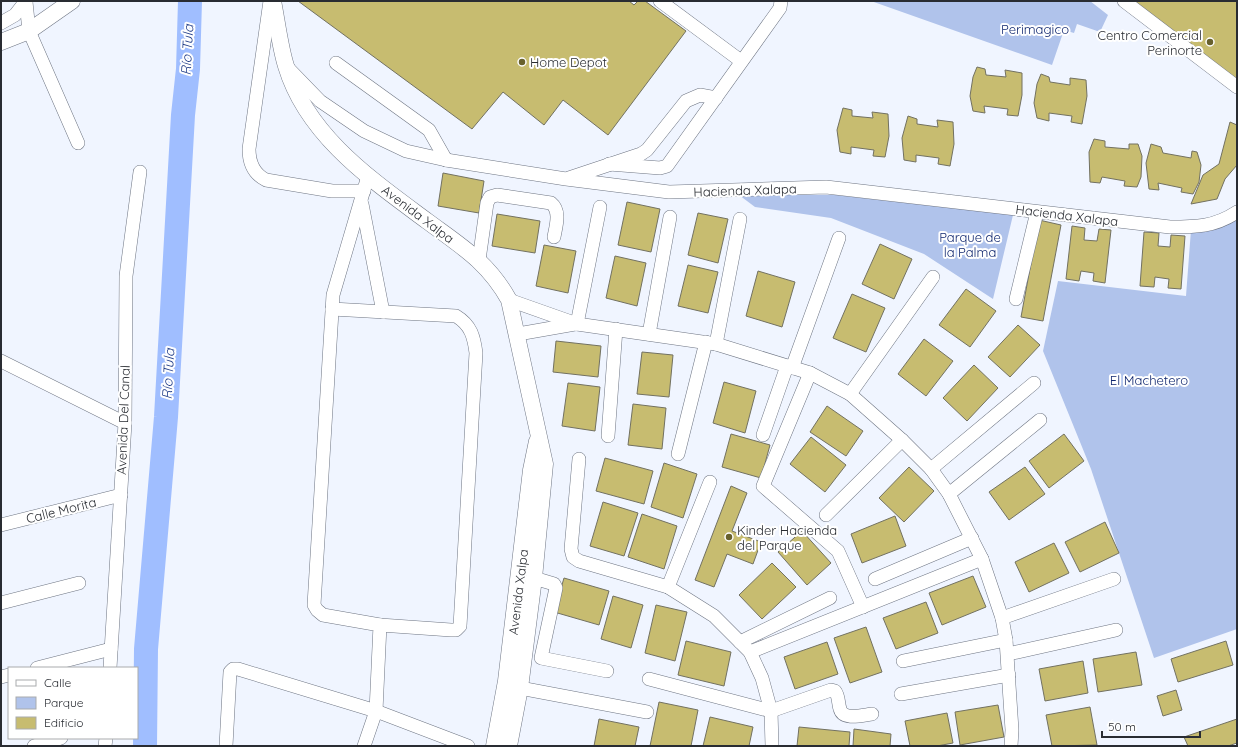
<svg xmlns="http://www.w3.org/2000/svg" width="1238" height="747" font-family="Quicksand,sans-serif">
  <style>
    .green { fill: #b0c3eb }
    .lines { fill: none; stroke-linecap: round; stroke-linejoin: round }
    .river { stroke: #a0beff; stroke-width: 24 }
    .building { fill: #c7bc70; stroke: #727161 }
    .minor-casing { stroke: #6e7583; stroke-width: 14 }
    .major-casing { stroke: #6e7583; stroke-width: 17 }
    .minor { stroke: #fff; stroke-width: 13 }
    .major { stroke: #fff; stroke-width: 16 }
    .poi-dot { fill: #68612d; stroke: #fff; stroke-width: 1.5 }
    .labels { text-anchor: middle; stroke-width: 4; stroke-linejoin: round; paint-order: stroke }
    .park-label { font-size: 13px; fill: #0f266e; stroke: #fff }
    .poi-label { font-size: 13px; fill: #292c32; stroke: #fff; text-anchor: start }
    .street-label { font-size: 13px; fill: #292c32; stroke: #fff }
    .water-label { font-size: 14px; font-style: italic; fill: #233f89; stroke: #fff }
  </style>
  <rect width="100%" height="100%" fill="#f0f5ff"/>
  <g class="green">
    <polygon points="871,1 1090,1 1108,15 1100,32 1077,24 1074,33 1064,30 1052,65"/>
    <polygon points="739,195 836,195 1013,215 993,299 924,254 831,218 755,207"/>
    <polygon points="1237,220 1237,629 1154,658 1091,469 1043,351 1058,281 1186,296 1191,230"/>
  </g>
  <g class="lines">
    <polyline class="river" points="145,746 146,649 166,417 183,115 188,69 190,1"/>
  </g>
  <g class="building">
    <polygon points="298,1 629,1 634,5 638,1 645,1 686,31 608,135 563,100 544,125 503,92 472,129"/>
    <polygon points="1131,1 1237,1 1237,84"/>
    <polygon points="977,67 985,69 986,75 1006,77 1005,70 1022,73 1022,95 1018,116 1007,115 1008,109 984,106 985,113 973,111 970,96 973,77"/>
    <polygon points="1041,74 1049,77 1050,82 1070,85 1070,78 1086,80 1087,96 1082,124 1071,122 1072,116 1049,113 1049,121 1037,118 1034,103 1037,84"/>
    <polygon points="843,108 852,110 852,116 873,118 872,112 888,114 889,136 885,157 873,156 874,150 851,147 851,154 840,152 837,130"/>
    <polygon points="908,116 917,119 917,124 938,127 937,120 953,122 954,144 950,166 938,164 939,158 916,155 916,162 904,160 902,138"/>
    <polygon points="1230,122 1237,125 1237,165 1225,179 1217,199 1191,204 1203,175 1219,164"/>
    <polygon points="1094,139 1105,141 1105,147 1129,149 1129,144 1138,144 1142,156 1141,177 1137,187 1124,186 1125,181 1102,177 1100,183 1090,182 1089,152"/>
    <polygon points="1151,144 1161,147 1163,153 1191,158 1192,151 1197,152 1201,165 1199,182 1193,194 1181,192 1182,188 1158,183 1159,190 1149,189 1146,163"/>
    <polygon points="443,173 484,181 479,213 438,206"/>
    <polygon points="627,202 660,209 651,252 618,245"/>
    <polygon points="698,213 728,219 718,263 688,255"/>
    <polygon points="497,214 540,221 535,253 492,246"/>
    <polygon points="1039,220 1061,225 1043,321 1021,317"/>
    <polygon points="1072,226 1085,228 1084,240 1097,241 1099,229 1111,230 1105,283 1093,281 1094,273 1081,271 1079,281 1066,279"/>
    <polygon points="1144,232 1159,233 1158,246 1170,247 1171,235 1185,236 1181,289 1168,288 1169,279 1155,277 1154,287 1140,286"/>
    <polygon points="880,244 912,259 894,299 862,284"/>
    <polygon points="544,245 576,251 568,293 536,286"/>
    <polygon points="615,256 646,263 637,306 606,298"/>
    <polygon points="688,265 718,272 708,313 678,306"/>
    <polygon points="758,271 795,282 782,327 746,316"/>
    <polygon points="966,289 996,311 970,347 939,325"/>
    <polygon points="852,294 885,308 866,352 833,338"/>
    <polygon points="1018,325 1040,345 1010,377 988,357"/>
    <polygon points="924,339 953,361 926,396 898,374"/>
    <polygon points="556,341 601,346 598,377 553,372"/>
    <polygon points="642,352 673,355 669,397 637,394"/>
    <polygon points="974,365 998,388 967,421 943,398"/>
    <polygon points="724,382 756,391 745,433 713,423"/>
    <polygon points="568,383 600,387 595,431 562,426"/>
    <polygon points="633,404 666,408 662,449 628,445"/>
    <polygon points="827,406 863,431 846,456 810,432"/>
    <polygon points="731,434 770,445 761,478 722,467"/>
    <polygon points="1064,434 1084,461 1049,488 1029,461"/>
    <polygon points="811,437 846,465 825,492 790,464"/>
    <polygon points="605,458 653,471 644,504 596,491"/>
    <polygon points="664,463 697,474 683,518 651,507"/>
    <polygon points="909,467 934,491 904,522 879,498"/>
    <polygon points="1025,467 1045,494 1009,520 989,492"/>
    <polygon points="731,486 747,493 732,531 761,542 753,564 727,554 714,587 695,580"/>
    <polygon points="603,502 638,513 624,556 590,546"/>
    <polygon points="642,514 677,526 664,569 628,557"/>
    <polygon points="895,516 906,546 862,563 851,534"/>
    <polygon points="1105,522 1119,553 1080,572 1065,542"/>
    <polygon points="802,531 831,563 807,585 778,552"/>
    <polygon points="1054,543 1069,573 1029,592 1015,562"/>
    <polygon points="772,563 796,587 762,619 739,595"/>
    <polygon points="973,576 986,607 942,625 929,593"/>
    <polygon points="564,578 609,591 599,625 554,612"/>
    <polygon points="613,596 643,605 631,648 601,639"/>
    <polygon points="926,602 938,633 896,649 883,618"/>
    <polygon points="656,605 687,612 675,661 645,653"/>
    <polygon points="866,627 882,672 850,683 834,638"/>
    <polygon points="686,641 731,652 724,686 678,675"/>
    <polygon points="1226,641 1233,665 1178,682 1171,659"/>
    <polygon points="827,642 838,674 795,689 784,657"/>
    <polygon points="1136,652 1142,685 1098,692 1093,659"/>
    <polygon points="1083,661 1088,693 1045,701 1039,669"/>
    <polygon points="1176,690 1182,710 1163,716 1157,696"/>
    <polygon points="659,702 698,710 691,746 650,746"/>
    <polygon points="998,705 1004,737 960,745 955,712"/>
    <polygon points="1090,707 1097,745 1052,746 1046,715"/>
    <polygon points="947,713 953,743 937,746 910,746 905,721"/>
    <polygon points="710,717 753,727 749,746 703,746"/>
    <polygon points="599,719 639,727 635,746 594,746"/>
    <polygon points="1237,719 1237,743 1228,746 1188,746 1184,737"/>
    <polygon points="799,727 850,732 849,746 797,746"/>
    <polygon points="854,729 891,734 890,746 853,746"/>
  </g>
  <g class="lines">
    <defs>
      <g id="minor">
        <path d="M270,1L249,149C249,163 254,174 266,180L332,191H364"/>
        <polyline points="660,1 741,61"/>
        <polyline points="1124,1 1237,87"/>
        <polyline points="26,2 29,31 78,143"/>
        <polyline points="1,23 15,15 26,1"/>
        <polyline points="336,63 429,130 446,160"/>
        <path d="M289,69L320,101L364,131L406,151L446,160L566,179L669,192L826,187L1170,227C1196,227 1214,227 1237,212"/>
        <polyline points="609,164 660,168 667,166 780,8 781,1"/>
        <polyline points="569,178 641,154 647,150 686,101 700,95 716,98"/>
        <polyline points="362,204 383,312"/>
        <path d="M479,260L487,203L490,197L497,195L551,203C561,211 556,226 554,237"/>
        <polyline points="1016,299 1037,212"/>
        <polyline points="509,300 577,324 716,344 810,373 850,394 902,440 931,469 949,494 982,559 1002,618 1006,640 1012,730 1011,746"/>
        <path d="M332,309L456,316C471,325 474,337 476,353L460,626L456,630H451L380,625"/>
        <polyline points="577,324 600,207"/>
        <polyline points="518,334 575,324"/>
        <polyline points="649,334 670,217"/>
        <polyline points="716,344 740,219"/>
        <polyline points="1,361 125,423"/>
        <polyline points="792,368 839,238"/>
        <polyline points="810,373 763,486 838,551 863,607"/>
        <polyline points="850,394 933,277"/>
        <polyline points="763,435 787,366"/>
        <polyline points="608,436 616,329"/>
        <polyline points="678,454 706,342"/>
        <polyline points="579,459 571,549 573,557 579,561 668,587 714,616 750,652 762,678 771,711 772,746"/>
        <polyline points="931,469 1034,383"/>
        <polyline points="949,494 1040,420"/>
        <polyline points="826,515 902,440"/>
        <polyline points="1,525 121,495"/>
        <polyline points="534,578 554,584 556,588 541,658 607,671"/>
        <polyline points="875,579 972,538"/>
        <polyline points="668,587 710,482"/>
        <polyline points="1,603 79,583"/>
        <polyline points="1002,618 1114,579"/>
        <polyline points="740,642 830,598"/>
        <polyline points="750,652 982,559"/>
        <polyline points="1008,654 1116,630"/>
        <polyline points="903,661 1006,640"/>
        <polyline points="37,668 111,649"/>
        <polyline points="110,668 125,423 126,276 140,172"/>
        <polyline points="1,677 9,675"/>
        <path d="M649,679L771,711L831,690L835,691C839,696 838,703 840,709C843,721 863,715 872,714"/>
        <polyline points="520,688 647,712"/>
        <polyline points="901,694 1009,675"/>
        <polyline points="34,746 61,738"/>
        <polyline points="105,746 106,738"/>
        <polyline points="226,746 230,672 233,669 238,669 376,711 468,746"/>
        <polyline points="364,746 376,711 380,625 323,615 317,610 314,605 333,295 368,176"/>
      </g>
      <g id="major">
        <path d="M273,1C277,21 280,47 286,66C307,136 372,180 427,221C461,246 488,262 509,300L545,464L534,578L520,688L509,746"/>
        <polyline points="1,42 29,31 72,1"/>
        <polyline points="494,746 506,681 531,470 537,441"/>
      </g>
    </defs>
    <use href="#minor" class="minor-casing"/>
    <use href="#major" class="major-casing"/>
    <use href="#minor" class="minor"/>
    <use href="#major" class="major"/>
  </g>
  <g class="poi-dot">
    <circle cx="1210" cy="42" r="4"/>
    <circle cx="522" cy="62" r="4"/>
    <circle cx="729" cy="537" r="4"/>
  </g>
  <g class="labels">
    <g class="park-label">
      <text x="1035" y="34">Perimagico</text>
      <text x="970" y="242">Parque de<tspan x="970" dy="15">la Palma</tspan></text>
      <text x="1149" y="385">El Machetero</text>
    </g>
    <g class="poi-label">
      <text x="1202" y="40" text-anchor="end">Centro Comercial<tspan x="1202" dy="15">Perinorte</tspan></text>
      <text x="530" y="67">Home Depot</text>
      <text x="737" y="535">Kinder Hacienda<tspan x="737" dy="15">del Parque</tspan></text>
    </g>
    <g class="street-label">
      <text transform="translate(745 190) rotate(-2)" y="5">Hacienda Xalapa</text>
      <text transform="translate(418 214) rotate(37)" y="5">Avenida Xalpa</text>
      <text transform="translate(1067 215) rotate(7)" y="5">Hacienda Xalapa</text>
      <text transform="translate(123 420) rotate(-88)" y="5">Avenida Del Canal</text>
      <text transform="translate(61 510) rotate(-14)" y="5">Calle Morita</text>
      <text transform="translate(518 592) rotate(-83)" y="5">Avenida Xalpa</text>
    </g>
    <g class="water-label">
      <text transform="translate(187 50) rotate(-87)" y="5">Río Tula</text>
      <text transform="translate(168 374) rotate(-87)" y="5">Río Tula</text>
    </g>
  </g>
  <rect width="1238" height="747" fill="none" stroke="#292c32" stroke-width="4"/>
  <rect x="8" y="667" width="130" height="72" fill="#ffffff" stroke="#a9abad"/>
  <rect x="16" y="680" width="20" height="6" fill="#ffffff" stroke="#a9abad"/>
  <text x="44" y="687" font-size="12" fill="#292c32">Calle</text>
  <rect x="16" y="697" width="20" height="12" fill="#b0c3eb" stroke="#a9abad"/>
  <text x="44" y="707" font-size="12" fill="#292c32">Parque</text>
  <rect x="16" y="717" width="20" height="12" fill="#c7bc70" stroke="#a9abad"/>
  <text x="44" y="727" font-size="12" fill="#292c32">Edificio</text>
  <path d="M1102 731v6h98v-6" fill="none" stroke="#292c32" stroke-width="2"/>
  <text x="1108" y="731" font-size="12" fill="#292c32" stroke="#ffffff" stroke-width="3" paint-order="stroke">50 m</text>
</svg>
